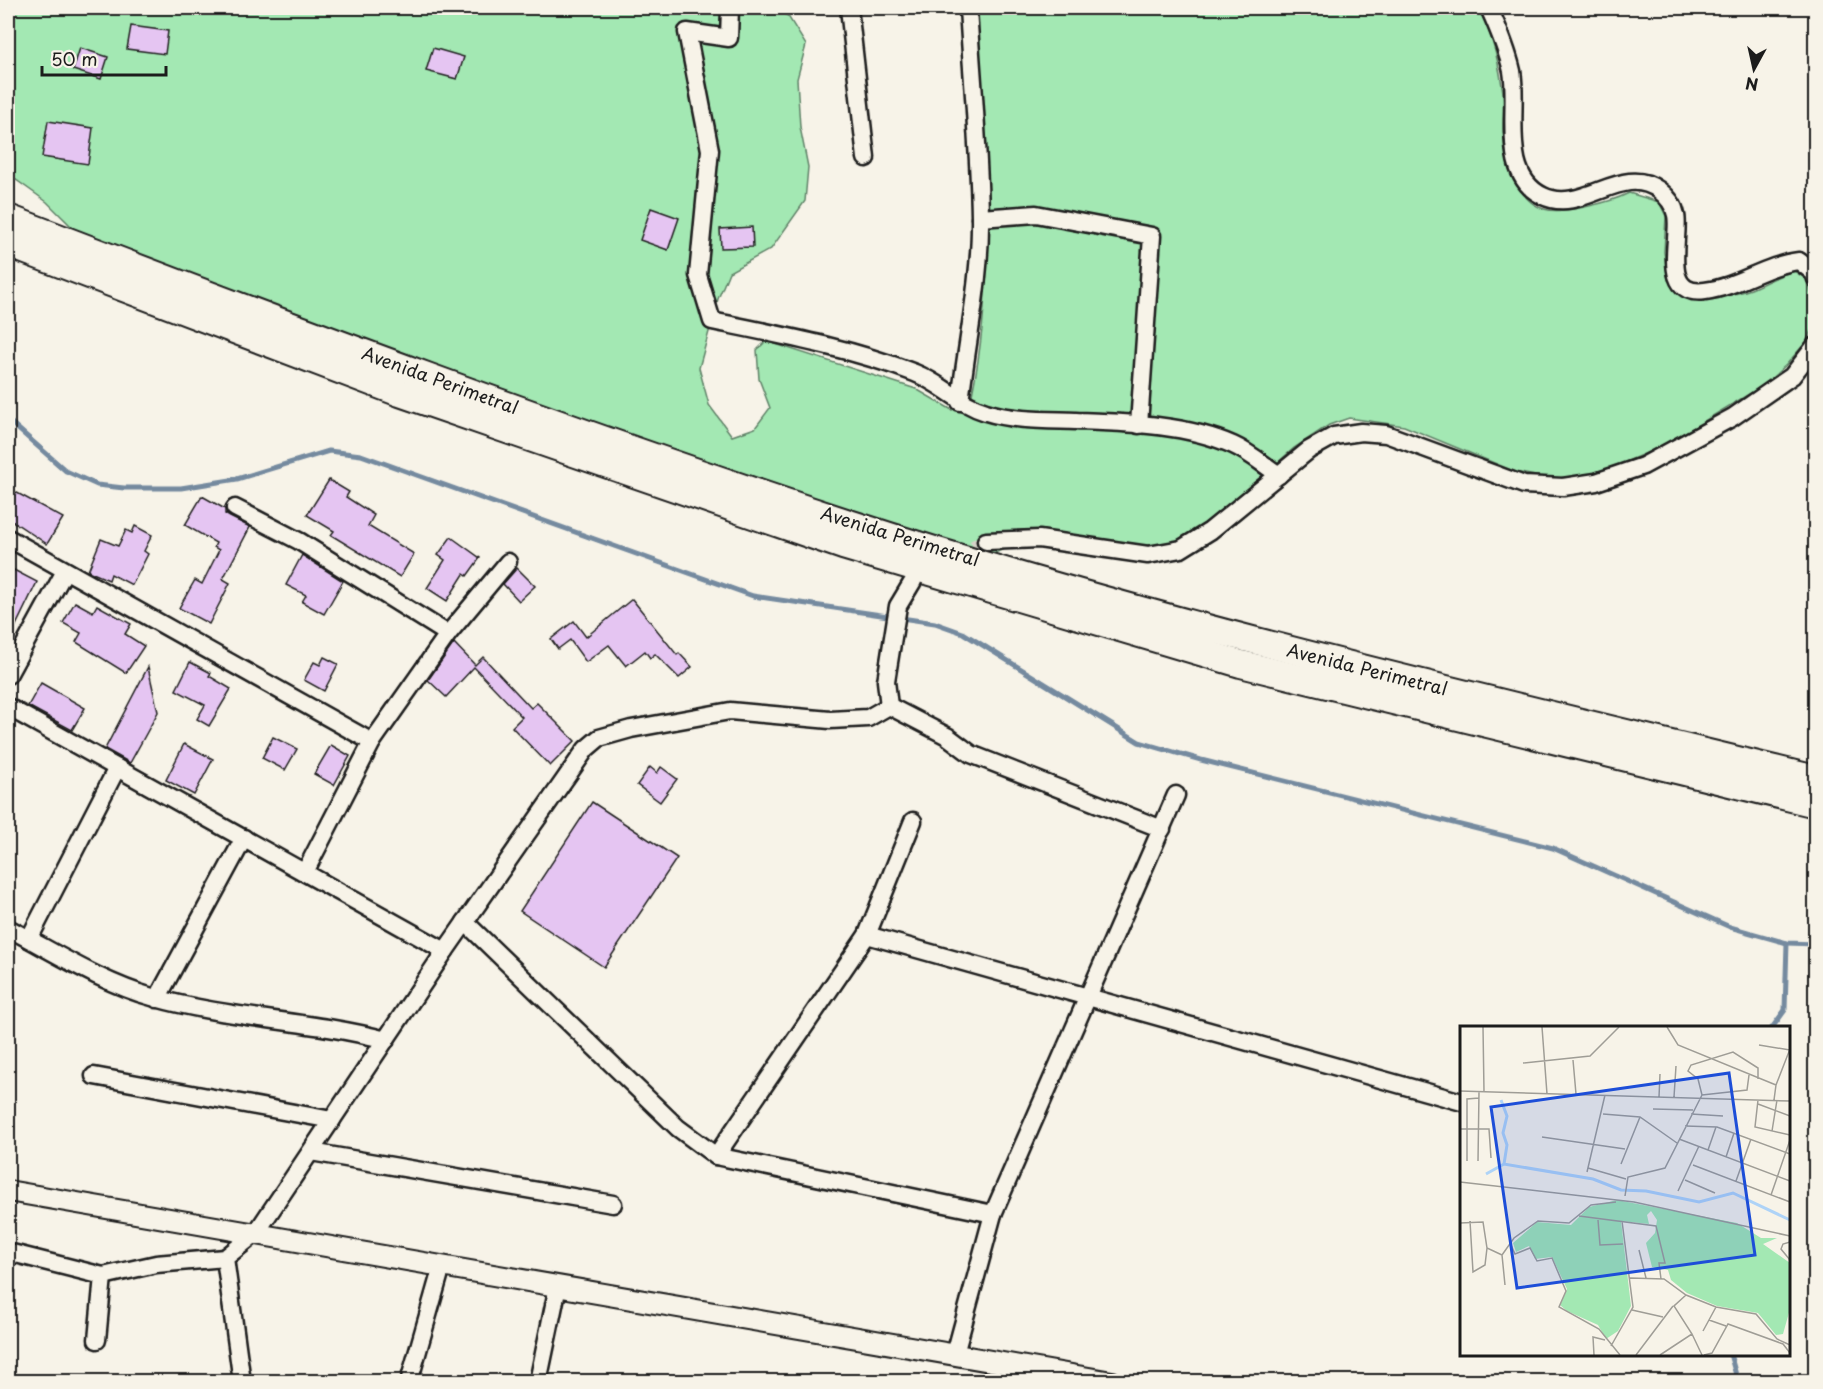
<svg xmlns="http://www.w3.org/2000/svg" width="1823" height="1389" font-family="'Playpen Sans',sans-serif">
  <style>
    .green { fill: #a3e8b3; stroke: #608268; stroke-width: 1.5 }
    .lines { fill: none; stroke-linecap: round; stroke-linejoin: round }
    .stream { stroke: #748a9f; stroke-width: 5 }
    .building { fill: #e5c5f2; stroke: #1c1c1c; stroke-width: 1.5 }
    .minor-tunnel { stroke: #d6d3c9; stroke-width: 16; stroke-dasharray: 16 8; stroke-linecap: butt }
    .minor-casing { stroke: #1c1c1c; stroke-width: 21 }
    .tertiary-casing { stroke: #1c1c1c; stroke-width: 24 }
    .primary-casing { stroke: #1c1c1c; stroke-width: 30 }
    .minor { stroke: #f7f3e8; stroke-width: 16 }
    .tertiary { stroke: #f7f3e8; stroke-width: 20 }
    .primary { stroke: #f7f3e8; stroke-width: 26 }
    .labels { text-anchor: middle; stroke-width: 4.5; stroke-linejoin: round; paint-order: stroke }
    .street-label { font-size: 18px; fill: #1c1c1c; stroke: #f7f3e8 }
    .inset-river { fill: none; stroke: #aed3f7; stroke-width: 3 }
    .inset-road { fill: none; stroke: #9f9d96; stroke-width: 1.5 }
    .view { fill: #1d4ed8; fill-opacity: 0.15; stroke: #1d4ed8; stroke-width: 3 }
    .inset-edge { fill: none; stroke: #1c1c1c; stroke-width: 3 }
  </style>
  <rect width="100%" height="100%" fill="#f7f3e8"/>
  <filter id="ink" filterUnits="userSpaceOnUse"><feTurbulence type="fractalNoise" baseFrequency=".0167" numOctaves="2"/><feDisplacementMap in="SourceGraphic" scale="12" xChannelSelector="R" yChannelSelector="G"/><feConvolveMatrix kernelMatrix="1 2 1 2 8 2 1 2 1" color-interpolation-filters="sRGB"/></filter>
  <g filter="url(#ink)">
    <path class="green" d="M8,8H770L788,16L806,45L797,79L800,127L808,167L805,201L771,249L729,272L718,299L699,368L709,405L732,436L755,428L770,408L759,379L757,350L766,341L916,389L952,410L972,395C998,267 984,137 977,8H1478C1492,32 1498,58 1502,86C1505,101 1502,117 1503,132C1506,158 1515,200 1544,209C1563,215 1611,202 1629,193L1659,202L1666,216L1664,252L1668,280L1691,301C1711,299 1732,296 1751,289C1766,283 1778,275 1794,271L1809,281L1815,322L1806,342L1786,365L1764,385L1663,446L1599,473L1550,479L1516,472L1404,426L1349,418L1329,425L1294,448L1221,513L1194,533L1168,544L1137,546L1017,544L977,560L945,556L79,234L47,202L8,174Z"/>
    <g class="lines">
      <g class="stream">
        <polyline points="8,420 66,471 97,485 124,488 181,488 237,479 329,451 361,455 753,596 935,623 963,633 1139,742 1201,760 1553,848 1730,927 1787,943 1816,944"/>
        <polyline points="1772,1028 1785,1010 1787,943"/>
        <polyline points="1730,1354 1738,1382"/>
      </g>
    </g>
    <g class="building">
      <polygon points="131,26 168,31 165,54 127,49"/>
      <polygon points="80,48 108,57 101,79 73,70"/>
      <polygon points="433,48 464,57 457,79 426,71"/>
      <polygon points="48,121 93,128 88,164 42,157"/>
      <polygon points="651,208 679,218 668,250 640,240"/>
      <polygon points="752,227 753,247 721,248 720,229"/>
      <polygon points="329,480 349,492 346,497 374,515 368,526 414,554 400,577 331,535 334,531 307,515"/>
      <polygon points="8,488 63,518 47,544 8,518"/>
      <polygon points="202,496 225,509 225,514 230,517 250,527 223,579 230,583 209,624 179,608 195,580 202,584 219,550 214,547 216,543 185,525"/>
      <polygon points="135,526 152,535 144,551 148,554 132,585 111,574 109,580 88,571 101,539 118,546 126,530 132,533"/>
      <polygon points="451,537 480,558 467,576 464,574 447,601 427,588 445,560 438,555"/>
      <polygon points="302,555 343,581 324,614 302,602 306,595 286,585"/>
      <polygon points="8,567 37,582 8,642"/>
      <polygon points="517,568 535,586 519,601 503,584"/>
      <polygon points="632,599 677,655 679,653 692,667 679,678 655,654 650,658 645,651 626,666 609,645 586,662 570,640 558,649 551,639 574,621 586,637"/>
      <polygon points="75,602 93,612 97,605 131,624 125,634 144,646 126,673 76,642 81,633 63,623"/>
      <polygon points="454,643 475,665 483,657 531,708 537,703 575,741 550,766 512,727 522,717 474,667 446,697 428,680"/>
      <polygon points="324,657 338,664 324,691 304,680 314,662 320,665"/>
      <polygon points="190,662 211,673 209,676 231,689 209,726 197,719 205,705 176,690"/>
      <polygon points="148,667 158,712 130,763 105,749"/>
      <polygon points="41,683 85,708 72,730 28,706"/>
      <polygon points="273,737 297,749 285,770 262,758"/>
      <polygon points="184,744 213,759 194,795 166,780"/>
      <polygon points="331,745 350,756 334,785 314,774"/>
      <polygon points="650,767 657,773 661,767 677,779 660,802 637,785"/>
      <polygon points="592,802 677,858 604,967 520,911"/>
    </g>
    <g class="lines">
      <polyline class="minor-tunnel" points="953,560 986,541"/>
      <defs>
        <g id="minor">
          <path d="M730,8L729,38L687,32L710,150L698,275L712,321C780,335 850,348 915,373C941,383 959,404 986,412C1014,421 1047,420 1076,421C1128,423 1185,424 1233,445C1249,452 1264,465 1279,475"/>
          <polyline points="849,8 866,158"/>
          <path d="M1489,8C1498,28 1507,49 1512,71C1519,110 1499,175 1543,196C1583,215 1622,162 1659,190C1668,197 1674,204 1676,215C1681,236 1659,297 1705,291C1738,287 1765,265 1799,261L1814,273L1816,279"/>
          <polyline points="980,218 1036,214 1152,236 1139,425"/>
          <path d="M960,402C967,340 981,279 980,217C979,147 972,77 968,8"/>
          <polyline points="235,508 299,541 448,634"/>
          <polyline points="8,538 372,742"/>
          <polyline points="986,541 1039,539 1148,555 1181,549 1210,531 1309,450 1334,436 1361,432 1386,434 1524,485 1563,487 1596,482 1643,466 1733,417 1792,376 1816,345"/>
          <polyline points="8,675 65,571"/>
          <polyline points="889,706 947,736 971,754 1162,829"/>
          <polyline points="8,707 445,951"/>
          <polyline points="305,872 372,742 448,634 508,562"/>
          <polyline points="465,922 678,1128 716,1156 993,1214"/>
          <path d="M8,928C54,952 102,983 152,997C228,1019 309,1020 386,1040"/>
          <polyline points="867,935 1462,1102"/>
          <polyline points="29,939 117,768"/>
          <polyline points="157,999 244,838"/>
          <polyline points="94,1076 332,1120"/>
          <polyline points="311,1152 613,1204"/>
          <polyline points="716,1156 867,935 913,821"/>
          <polyline points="8,1252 103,1276 156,1264 225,1258"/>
          <polyline points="97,1340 103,1276"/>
          <polyline points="955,1354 993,1214 1176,795"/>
          <polyline points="242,1382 225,1258 256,1233 445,951 586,749 599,738 631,729 730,711 830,720 868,718 889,706 886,681 898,606 913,581"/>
          <polyline points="409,1382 442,1266"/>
          <polyline points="538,1382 558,1286"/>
        </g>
        <polyline id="tertiary" points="8,1191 1112,1382"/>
        <g id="primary">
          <path d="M8,218C286,325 565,430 849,523C1166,626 1492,700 1816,779"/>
          <polyline points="8,244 400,393 843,546 1241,664 1816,804"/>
        </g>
      </defs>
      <use href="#minor" class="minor-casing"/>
      <use href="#tertiary" class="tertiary-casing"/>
      <use href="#primary" class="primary-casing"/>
      <use href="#minor" class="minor"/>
      <use href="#tertiary" class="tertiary"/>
      <use href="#primary" class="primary"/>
    </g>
  </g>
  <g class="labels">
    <g class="street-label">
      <text transform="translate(440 381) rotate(20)" y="6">Avenida Perimetral</text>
      <text transform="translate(900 537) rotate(17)" y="6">Avenida Perimetral</text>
      <text transform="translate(1367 670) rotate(14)" y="6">Avenida Perimetral</text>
    </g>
  </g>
  <g transform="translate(1460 1026)">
    <rect width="330" height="330" fill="#f7f3e8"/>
    <path d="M157,174L277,197L301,212H317L303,218L330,237V283L323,308L316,309L298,287L257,280L227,267L211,254L208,244L192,241L186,217L195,207L197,194L191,185L187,189L189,198L161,195L171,280L158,305L146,313L138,299L107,285L100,279L107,263L92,231L75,233L69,220L56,226L53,217L77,196L111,199L129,181Z" fill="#a3e8b3"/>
    <path class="inset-river" d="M41,74L47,90L43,107L47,119L44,138M26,148L44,138L133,153L161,164L186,165L239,176L273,167L330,194"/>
    <path class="inset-road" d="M23,1L24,66M82,1L87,68M207,1L218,19L316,59M299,19L330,24M113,34L116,68M63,37L130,30L159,1M0,65L330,75M242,69L287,64L289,49M199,71L200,48M214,71L216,40M298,74L295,101L330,109M314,74L316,59L330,23M298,78L330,90M193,83L233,84M143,88L180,91L217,117M231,88L263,90M225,100L257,101L330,128M0,103H29L31,132M312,105L317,74M82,111L165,123M219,113L330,155M248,124L256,101M266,131L274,107M7,135V73L19,72M18,135L19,66M161,138L180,91M233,139L330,176M128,142L166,153M127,146L145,69M225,154L255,167M276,155L291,113M0,156L174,176L330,210M218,165L239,120M311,169L330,114M165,170L168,151L205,142L242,69L238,53L228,45L231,39L273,26L298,42V53M119,190L196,200L205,237H199L201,253M138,194L140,219L163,218M10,195L13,246L25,239L27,222M0,197L23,196L27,222L42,229L54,212L78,195L109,197L131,179L156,176M330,216L323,218L321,223L330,234M51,219L55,228L70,222L77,235L92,232L106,265L99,281L139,303L160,329M179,224L186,252M42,229L45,259M170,252L204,253L226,269L256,281L296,288L317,313L330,319M172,284L203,291M249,294L266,300M243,305L256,281M232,308L242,329M151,320L173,281L162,195M134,329L133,311L145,314M176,329L213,280M200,329L232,308L214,280L226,269M244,329L252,327L268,298L323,318L330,327"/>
    <path class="view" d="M269,47L295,229L57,262L31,81Z"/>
    <rect width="330" height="330" class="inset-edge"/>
  </g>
  <rect width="1823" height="1389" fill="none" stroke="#f7f3e8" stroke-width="30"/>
  <rect x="15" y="15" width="1793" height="1359" fill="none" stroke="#1c1c1c" stroke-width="2" filter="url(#ink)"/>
  <g transform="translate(1754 69) rotate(188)" stroke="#f7f3e8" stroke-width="4.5" paint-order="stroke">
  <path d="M0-4.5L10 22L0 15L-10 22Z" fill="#1c1c1c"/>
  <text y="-9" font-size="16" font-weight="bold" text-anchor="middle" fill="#1c1c1c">N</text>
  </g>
  <path d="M42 66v9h124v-9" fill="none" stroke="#1c1c1c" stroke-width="3"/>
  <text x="51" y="66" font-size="18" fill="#1c1c1c" stroke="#f7f3e8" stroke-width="4.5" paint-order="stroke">50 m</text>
</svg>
